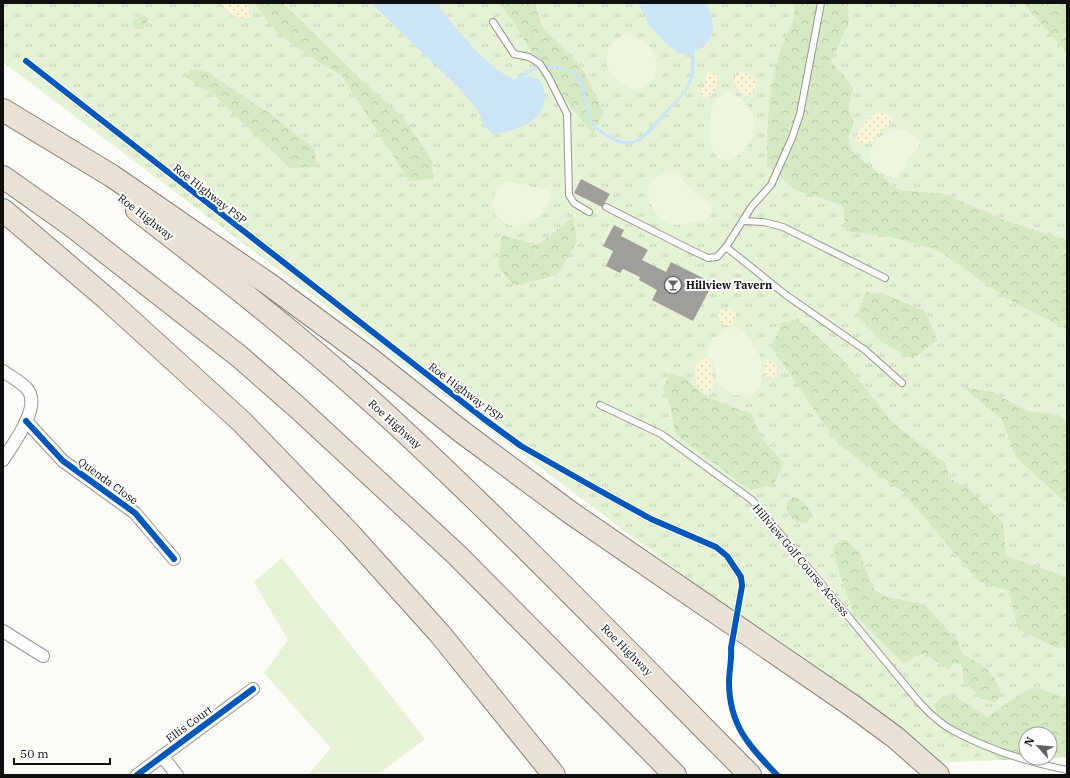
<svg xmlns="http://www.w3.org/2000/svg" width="1070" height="778" font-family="'IBM Plex Serif',serif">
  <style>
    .grass { fill: url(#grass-tufts) }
    .forest { fill: url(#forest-crowns) }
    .sand { fill: url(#sand-dots) }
    .park { fill: #e5f2d5 }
    .pitch { fill: #eef6df }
    .water { fill: #cbe5f6 }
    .building { fill: #a09e9a }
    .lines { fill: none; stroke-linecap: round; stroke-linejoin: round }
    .lane-casing { stroke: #969593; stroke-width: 8 }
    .street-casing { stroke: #969593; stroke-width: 14 }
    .highway-casing { stroke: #838380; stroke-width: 24 }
    .lane { stroke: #fffefe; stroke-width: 6 }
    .street { stroke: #fffefe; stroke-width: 12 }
    .highway { stroke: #eae1d6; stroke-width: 22 }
    .cycleway-casing { stroke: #fff; stroke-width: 8 }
    .cycleway { stroke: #0057b8; stroke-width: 6 }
    .labels { text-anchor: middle; stroke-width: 4; stroke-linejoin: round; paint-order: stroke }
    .street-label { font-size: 11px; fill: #0f0f0f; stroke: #fff }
    .poi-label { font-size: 11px; font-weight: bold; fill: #0f0f0f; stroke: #fff; text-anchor: start }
  </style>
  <defs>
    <pattern id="grass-tufts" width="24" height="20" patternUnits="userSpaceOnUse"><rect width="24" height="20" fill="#e5f2d5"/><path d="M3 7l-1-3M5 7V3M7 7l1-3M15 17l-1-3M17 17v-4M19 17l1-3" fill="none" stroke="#c3ceb6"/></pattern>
    <pattern id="forest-crowns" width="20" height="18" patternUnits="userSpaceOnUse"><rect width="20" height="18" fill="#d5e9c3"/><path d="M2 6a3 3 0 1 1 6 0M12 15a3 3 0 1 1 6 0" fill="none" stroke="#b6c7a6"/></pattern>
    <pattern id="sand-dots" width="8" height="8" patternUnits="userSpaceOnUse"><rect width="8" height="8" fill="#fbf4d7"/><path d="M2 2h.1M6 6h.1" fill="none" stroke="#d6d0b7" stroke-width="1.8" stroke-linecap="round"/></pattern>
  </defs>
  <rect width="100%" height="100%" fill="#fcfbf5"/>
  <polygon class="grass" points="3,3 1067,3 1067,757 1050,758 1050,734 1026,734 1026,758 1049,758 932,763 3,62"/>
  <g class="forest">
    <polygon points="254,3 283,3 359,78 403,117 432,161 433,179 409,181 342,76 304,53 271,26"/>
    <polygon points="499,3 534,3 543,28 581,66 603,111 594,135 548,80 514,23"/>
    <path d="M794,3H847L849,21L831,62L845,77L853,89L848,107L854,123L848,137L851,150L898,190L944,194L1014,224L1067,240V329L1007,299L938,250L891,237L846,231L843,205L795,190L767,165C767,130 768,93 778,58C783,39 797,23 794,3Z"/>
    <polygon points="1023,3 1067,3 1067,53"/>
    <polygon points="143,15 148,19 146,25 142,29 136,29 132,25 134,20"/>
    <polygon points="190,69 207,72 269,113 315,149 316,167 290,168 212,93 201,88 186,77"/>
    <polygon points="573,217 577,241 557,275 514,286 498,266 502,235 538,245"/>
    <polygon points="866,292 887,295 926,312 937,340 913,359 882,342 857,315"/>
    <polygon points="798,319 843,360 893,423 945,463 949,478 968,488 1003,523 1006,556 1067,577 1067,647 1057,648 1018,629 1009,591 979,582 903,492 838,444 772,348 781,323"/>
    <path d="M670,374C694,378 684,380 700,392C713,402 737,408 752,414L761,438L784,463L773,485L750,490L676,435L670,405L663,388Z"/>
    <polygon points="963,387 992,392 1028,411 1060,415 1067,425 1067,504 1015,456 1002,419"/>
    <polygon points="793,497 803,501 812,513 807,523 796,522 788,513 786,503"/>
    <path d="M841,540H846L859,552L874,590L884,596L925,605L957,640L962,654C984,666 993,669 1001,694L995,703L980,698L963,680V665L955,663L949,669L925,654L915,656L908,662L903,663L854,614L835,560L834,546Z"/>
    <path d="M1034,687L1067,698V757L1050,758V734H1026V758H1049L1000,760L980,745L944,733L934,705L943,695L956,697L987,717C1004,706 1016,695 1034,687Z"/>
  </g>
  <g class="sand">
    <path d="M221,3H247L250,10L249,17C236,23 230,12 221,3Z"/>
    <path d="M709,72L716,74C719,81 716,91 710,97H704L700,94L701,90L706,84L705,79Z"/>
    <path d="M739,73C747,72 752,77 756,83L755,88L749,96C740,96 737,86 733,79Z"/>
    <path d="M879,112L887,113L894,120L875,136L873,142L862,144L855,140C860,127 866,118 879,112Z"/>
    <circle cx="727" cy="317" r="9"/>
    <path d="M703,358H708C716,367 709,376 715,383C714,390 710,391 703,391L696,384L697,380L694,368Z"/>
    <path d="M769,359L778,367L777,375L772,379C762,375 763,369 766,361Z"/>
  </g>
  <polygon class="park" points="282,558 425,739 377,775 308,775 331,748 264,673 288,640 254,582"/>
  <g class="pitch">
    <path d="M624,35C656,35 671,77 638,91C630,88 620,84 614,77C600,62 606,42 624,35Z"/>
    <path d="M729,92C787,117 729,186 713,150C709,141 710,130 710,120C710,106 716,98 729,92Z"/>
    <path d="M896,129C907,129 914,135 921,143L914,153L907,157L904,170L895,178C889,176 882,174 877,170C872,167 870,162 870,157C869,140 883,134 896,129Z"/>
    <path d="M666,172L678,175L697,196L711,203L712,210L708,219C697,222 681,226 670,224C658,221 646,201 648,188C650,180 659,175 666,172Z"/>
    <path d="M514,182L547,190L551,192C553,210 528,229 511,225C496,222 490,207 495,194C499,184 504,183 514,182Z"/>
    <path d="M735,327L744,331L761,358L762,382L755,392L747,396L734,395L724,389L717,381L714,362L709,357L707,351C714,336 720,331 735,327Z"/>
  </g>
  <path class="water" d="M371,3H435C459,29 482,65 515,80C522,71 532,68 542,66C548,64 556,65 563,67C592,76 582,98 592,120C598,130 620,143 631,141C637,140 640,137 644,134L684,91C691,79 692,67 690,53L679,54L666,43L650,26L638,3H706C717,22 716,42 694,52C698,83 688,89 669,111C651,131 638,156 608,138C600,133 593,128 589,119C580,96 585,65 548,68C539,69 530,71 523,78L530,76L540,80C542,85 545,91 545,95C545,123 515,131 493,134L484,126L478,111L460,89Z"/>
  <g class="building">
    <polygon points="581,179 610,194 602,207 574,193"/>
    <polygon points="614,225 624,230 621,236 648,250 642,260 666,272 671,262 713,283 693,321 652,300 657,290 639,280 640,277 623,269 620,273 606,266 613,251 603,246"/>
  </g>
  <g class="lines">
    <defs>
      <g id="lane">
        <polyline points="493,22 514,54 529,57 540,64 549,78 567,114 569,195 574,203 589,212"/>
        <polyline points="606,207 691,250 708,258 717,257 726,247 752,206 771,185 792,138 800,114 821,3"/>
        <polyline points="743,221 764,222 783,227 885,278"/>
        <polyline points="726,247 786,295 865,350 902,383"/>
        <path d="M600,405L661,434L752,500L919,702C929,713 940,724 954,731C989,750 1028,762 1067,770"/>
      </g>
      <g id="street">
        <path d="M3,371C11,377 22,382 28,390C41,408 13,444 3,460"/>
        <polyline points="26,421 63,461 135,513 174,559"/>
        <polyline points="3,631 43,656"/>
        <polyline points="162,756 177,775"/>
        <polyline points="137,775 253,689"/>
      </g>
      <g id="highway">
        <polyline points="3,110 112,176 270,285 369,358 462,432 571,513 854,707 896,738 938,775"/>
        <polyline points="3,177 71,225 240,357 297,407 457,555 675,775"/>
        <polyline points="3,210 107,299 242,422 350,534 440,634 554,775"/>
        <path d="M137,210C225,278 312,346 393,421C516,535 632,656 750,775"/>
      </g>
    </defs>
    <use href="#lane" class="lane-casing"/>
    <use href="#street" class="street-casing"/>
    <use href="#highway" class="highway-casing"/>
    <use href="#lane" class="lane"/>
    <use href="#street" class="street"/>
    <use href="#highway" class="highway"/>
    <defs>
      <g id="cycleway">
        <path d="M26,61L484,419L521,446L595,488L651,519L716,547L727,556L741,577L742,586L731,648C732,660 729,671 729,682C729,725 749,746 777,775"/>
        <polyline points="26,421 63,461 135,513 174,559"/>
        <polyline points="137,775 253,689"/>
      </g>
    </defs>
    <use href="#cycleway" class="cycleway-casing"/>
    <use href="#cycleway" class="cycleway"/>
  </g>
  <defs>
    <symbol id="bar-ring" viewBox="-11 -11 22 22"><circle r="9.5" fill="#fff" stroke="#626260" stroke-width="1.5"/><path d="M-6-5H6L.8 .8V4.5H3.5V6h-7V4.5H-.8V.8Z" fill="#626260"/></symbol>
  </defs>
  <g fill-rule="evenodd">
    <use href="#bar-ring" x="663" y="275" width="20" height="20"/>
  </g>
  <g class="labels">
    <g class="street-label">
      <text transform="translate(210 194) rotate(38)" y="4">Roe Highway PSP</text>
      <text transform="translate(146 217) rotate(38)" y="4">Roe Highway</text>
      <text transform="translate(466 392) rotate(37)" y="4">Roe Highway PSP</text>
      <text transform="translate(395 424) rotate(42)" y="4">Roe Highway</text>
      <text transform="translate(108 481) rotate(36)" y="4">Quenda Close</text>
      <text transform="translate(801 560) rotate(50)" y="4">Hillview Golf Course Access</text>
      <text transform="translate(627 650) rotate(45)" y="4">Roe Highway</text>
      <text transform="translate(189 724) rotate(-36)" y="4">Ellis Court</text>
    </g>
    <g class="poi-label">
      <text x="686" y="289">Hillview Tavern</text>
    </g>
  </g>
  <rect width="1070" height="778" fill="none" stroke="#0f0f0f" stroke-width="8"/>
  <g transform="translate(1038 746) rotate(297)"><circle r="19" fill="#ffffff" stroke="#9f9f9f"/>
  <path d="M0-3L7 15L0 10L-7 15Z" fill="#626260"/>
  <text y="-6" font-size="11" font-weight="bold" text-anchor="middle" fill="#0f0f0f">N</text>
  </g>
  <path d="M14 758v6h96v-6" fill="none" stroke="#0f0f0f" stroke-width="2"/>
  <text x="20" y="758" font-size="12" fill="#0f0f0f" stroke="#ffffff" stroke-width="3" paint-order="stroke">50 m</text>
</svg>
